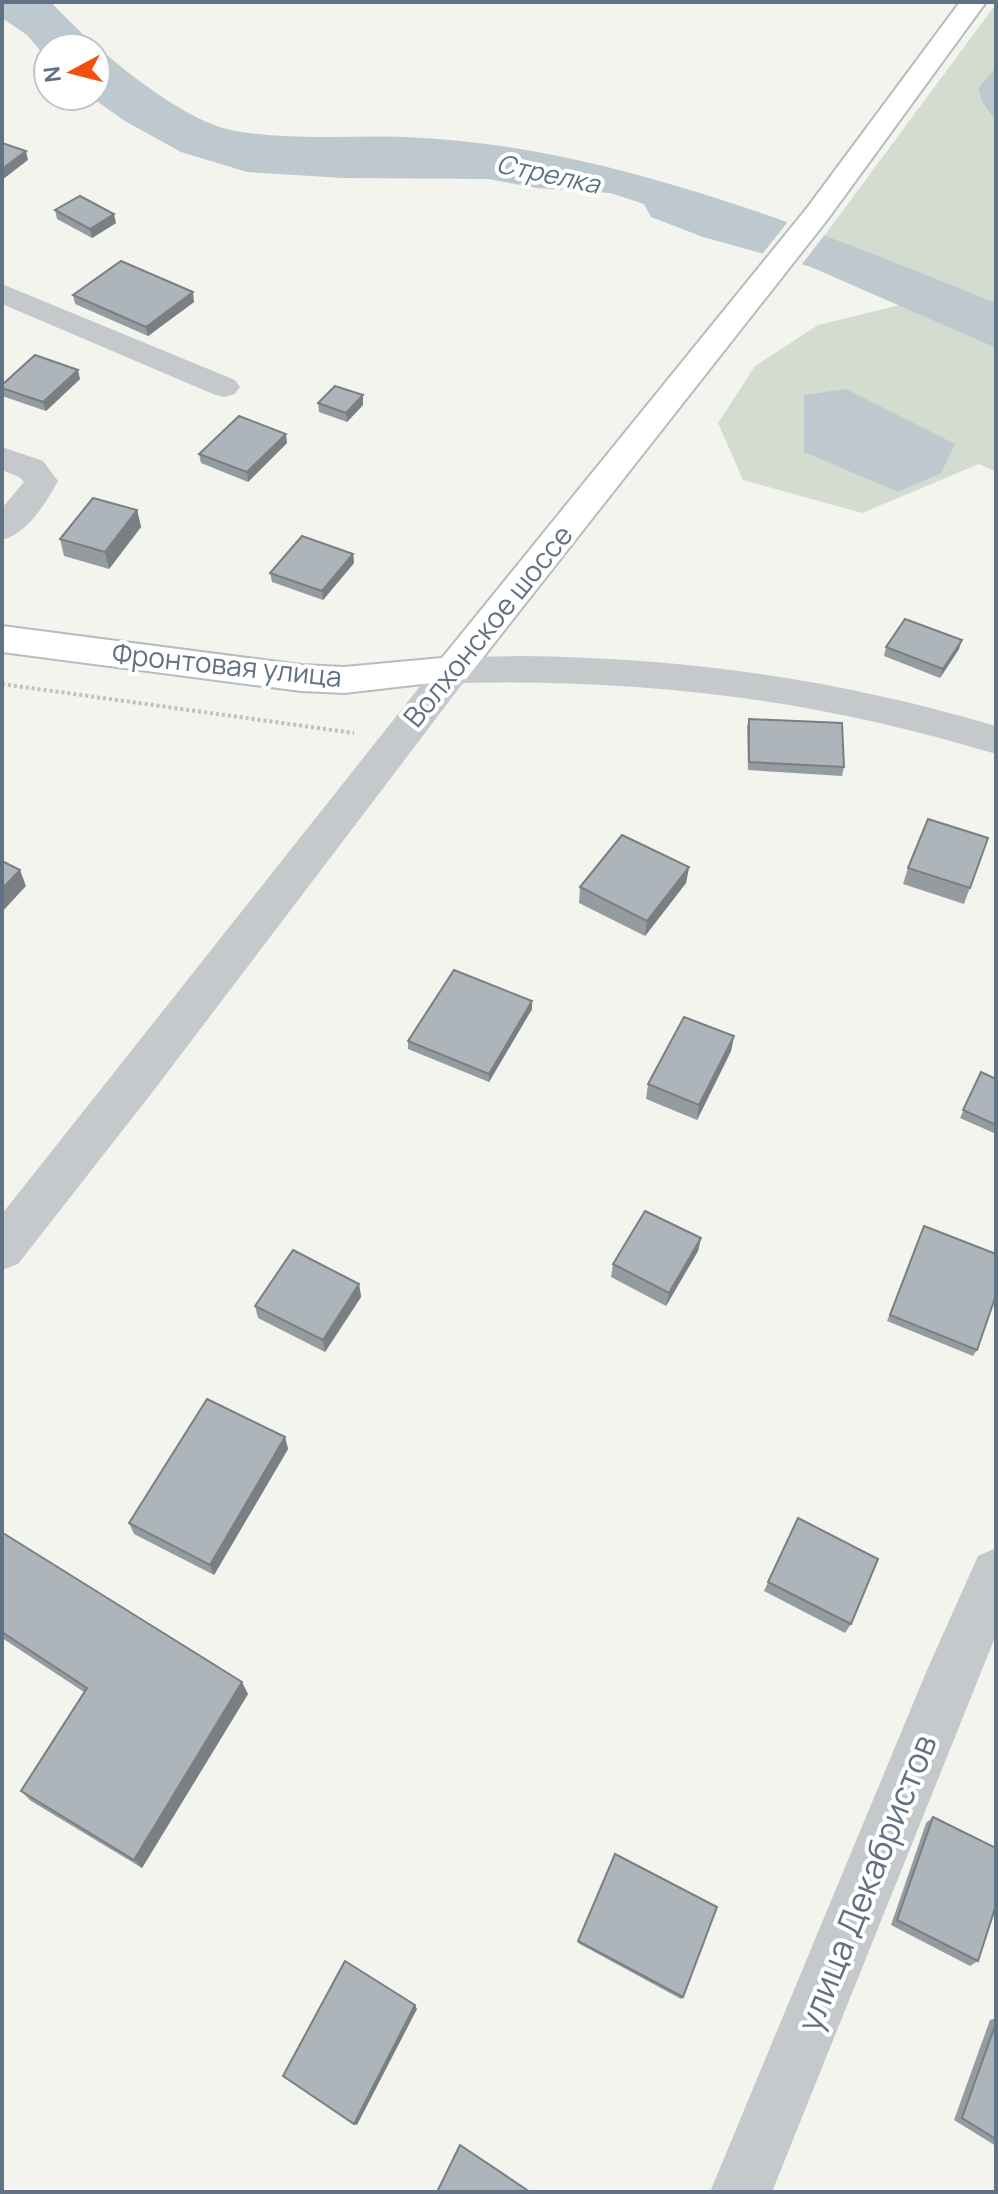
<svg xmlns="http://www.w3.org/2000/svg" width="998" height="2194" font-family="Manrope,sans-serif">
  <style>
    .green { fill: #d4dcd0 }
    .water { fill: #bec9cf }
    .pier { fill: #f4f4ef }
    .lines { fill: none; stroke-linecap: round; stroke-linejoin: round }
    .secondary-casing { stroke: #b7bcc1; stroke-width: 4 }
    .path { stroke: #bec0c2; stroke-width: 4; stroke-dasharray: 3 3; stroke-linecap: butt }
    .minor { fill: #c6c9cc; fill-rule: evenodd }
    .tertiary { fill: #c6c9cc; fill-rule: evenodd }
    .secondary { fill: #fff; fill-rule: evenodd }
    .wall { fill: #959ca1 }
    .shaded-wall { fill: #797f83 }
    .building { fill: #adb5bb; stroke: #797f83; stroke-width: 2 }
    .labels { text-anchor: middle; stroke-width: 8; stroke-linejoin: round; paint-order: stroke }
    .far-water-label { font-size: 26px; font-style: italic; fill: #5b7582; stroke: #fff }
    .street-label { font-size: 28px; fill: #607284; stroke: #fff }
    .near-street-label { font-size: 34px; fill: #607284; stroke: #fff }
  </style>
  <rect width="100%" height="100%" fill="#f4f4ef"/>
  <g class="green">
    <polygon points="996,4 996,67 978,88 981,100 996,122 996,303 824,236"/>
    <polygon points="900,305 996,348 996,472 979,464 862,513 743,480 718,423 755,366 818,325"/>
  </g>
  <g class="water">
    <path d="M2,2H51C88,43 177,119 231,130C288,141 348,135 406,137C472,140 539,150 603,166C738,199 867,251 996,303V348L811,267L703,237L651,217L644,204L610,193L537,188L488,179L343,178L247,172L181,152L123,120L90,96H96V48H48V60L27,35L2,18Z"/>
    <polygon points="996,67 996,122 981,100 978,88"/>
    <polygon points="846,389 955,444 941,473 898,492 804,452 804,395"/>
  </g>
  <polygon class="pier" points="790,219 826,233 799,268 760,257"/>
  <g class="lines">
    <defs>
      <polygon id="secondary" points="960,2 986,2 827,220 466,679 344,693 301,691 2,652 2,626 301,665 344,667 442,658 807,208"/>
    </defs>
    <use href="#secondary" class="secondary-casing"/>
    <polyline class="path" points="2,684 354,733"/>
    <g class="minor">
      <polygon points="2,284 235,380 240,387 235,394 224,397 213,394 2,304"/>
      <path d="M2,447L43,461L58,481C46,503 27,534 2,540V508L24,482L19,477L2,470Z"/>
      <path d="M522,656C687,658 838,679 996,726V754C809,698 648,679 453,683L440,679L435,670L440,661L453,657Z"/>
      <polygon points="996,1548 996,1635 772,2192 710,2192 927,1670 978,1556"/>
    </g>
    <polygon class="tertiary" points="453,657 466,661 471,670 466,679 151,1094 18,1264 2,1270 2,1214 440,661"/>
    <use href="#secondary" class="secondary"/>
  </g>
  <g class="wall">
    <polygon points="55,210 116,223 92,238 57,219"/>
    <polygon points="73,295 194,302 148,336 75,304"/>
    <polygon points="80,379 46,411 2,396 2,385"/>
    <polygon points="363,395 363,405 347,422 319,412 318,403"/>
    <polygon points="287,443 248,482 201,463 199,454"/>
    <polygon points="137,510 141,527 109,569 64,556 60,539"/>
    <polygon points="353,554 354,563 323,600 272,582 270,573"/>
    <polygon points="886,647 959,649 940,678 884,656"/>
    <polygon points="749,719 844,767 842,776 748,770 747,727"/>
    <polygon points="988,838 964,904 903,884 908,868"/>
    <polygon points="689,867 686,883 645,936 579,903 580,887"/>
    <polygon points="532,1009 489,1082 408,1049 408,1041"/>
    <polygon points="734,1036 731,1051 697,1120 646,1099 648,1084"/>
    <polygon points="981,1072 996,1079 996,1134 960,1118"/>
    <polygon points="924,1226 977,1350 973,1356 887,1321"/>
    <polygon points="701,1238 698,1251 666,1306 611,1277 613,1264"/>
    <polygon points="359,1284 361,1297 325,1352 258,1318 255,1306"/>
    <polygon points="285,1437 288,1449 214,1575 134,1534 129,1523"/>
    <polygon points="798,1518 851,1624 845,1633 764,1591"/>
    <polygon points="2,1534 248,1694 142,1868 31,1801 21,1791 84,1692 2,1638"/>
    <polygon points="933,1817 978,1961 970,1966 891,1925 926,1823"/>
    <polygon points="615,1854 683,1997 681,1999 578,1943"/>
    <polygon points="996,2018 996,2146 954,2120 990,2020"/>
  </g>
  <g class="shaded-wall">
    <polygon points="26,151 28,160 2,180 2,169"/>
    <polygon points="114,214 116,223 92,238 90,229"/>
    <polygon points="193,292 194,302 148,336 146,327"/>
    <polygon points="78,370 80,379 46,411 43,402"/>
    <polygon points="363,395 363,405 347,422 346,413"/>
    <polygon points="286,434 287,443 248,482 247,472"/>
    <polygon points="137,510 141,527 109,569 105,552"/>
    <polygon points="353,554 354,563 323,600 322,591"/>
    <polygon points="962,640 959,649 940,678 943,669"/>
    <polygon points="689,867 686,883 645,936 647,921"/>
    <polygon points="20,870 26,886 2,912 2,889"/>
    <polygon points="532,1001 532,1009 489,1082 489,1074"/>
    <polygon points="734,1036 731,1051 697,1120 699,1105"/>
    <polygon points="701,1238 698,1251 666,1306 669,1293"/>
    <polygon points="359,1284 361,1297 325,1352 323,1340"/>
    <polygon points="285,1437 288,1449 214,1575 210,1565"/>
    <polygon points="242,1682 248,1694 142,1868 134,1860"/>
    <polygon points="415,2005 417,2009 357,2125 354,2124"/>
  </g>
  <g class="building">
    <polygon points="2,143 26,151 2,169"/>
    <polygon points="80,196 114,214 90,229 55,210"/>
    <polygon points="121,261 193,292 146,327 73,295"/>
    <polygon points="35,355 78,370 43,402 2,388 2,385"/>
    <polygon points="335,386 363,395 346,413 318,403"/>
    <polygon points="239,416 286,434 247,472 199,454"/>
    <polygon points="93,498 137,510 105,552 60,539"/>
    <polygon points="302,536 353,554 322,591 270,573"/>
    <polygon points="905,619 962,640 943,669 886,647"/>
    <polygon points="749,719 842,723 844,767 749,762"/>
    <polygon points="928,819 988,838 970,888 908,868"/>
    <polygon points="622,835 689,867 647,921 580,887"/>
    <polygon points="2,861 20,870 2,889"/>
    <polygon points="454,970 532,1001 489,1074 408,1041"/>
    <polygon points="684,1017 734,1036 699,1105 648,1084"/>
    <polygon points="981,1072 996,1079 996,1125 963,1110"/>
    <polygon points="645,1211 701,1238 669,1293 613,1264"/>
    <polygon points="924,1226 996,1254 996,1295 977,1350 890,1315"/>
    <polygon points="293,1250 359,1284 323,1340 255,1306"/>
    <polygon points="207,1399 285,1437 210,1565 129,1523"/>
    <polygon points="798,1518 878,1559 851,1624 768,1582"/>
    <polygon points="3,1533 242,1682 134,1860 21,1791 87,1688 2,1632"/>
    <polygon points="933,1817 996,1848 996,1905 978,1961 897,1920"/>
    <polygon points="615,1854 717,1907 683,1997 578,1941"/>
    <polygon points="345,1961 415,2005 354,2124 283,2076"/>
    <polygon points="996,2023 996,2139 962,2118"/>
    <polygon points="460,2145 530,2192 437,2192"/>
  </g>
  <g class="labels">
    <g class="far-water-label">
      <text transform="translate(548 174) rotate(12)" y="9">Стрелка</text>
    </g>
    <g class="street-label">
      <text transform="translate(488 626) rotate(-51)" y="10">Волхонское шоссе</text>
      <text transform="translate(227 665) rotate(6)" y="10">Фронтовая улица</text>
    </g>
    <g class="near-street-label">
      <text transform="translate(867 1883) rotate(-68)" y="12">улица Декабристов</text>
    </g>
  </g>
  <rect width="998" height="2194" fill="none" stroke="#607284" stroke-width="8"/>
  <g transform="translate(72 72) rotate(263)"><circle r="38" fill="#ffffff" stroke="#bfc7ce" stroke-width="2"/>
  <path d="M0-6L14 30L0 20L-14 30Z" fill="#f54f0e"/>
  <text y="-12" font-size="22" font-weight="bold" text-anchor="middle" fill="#607284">N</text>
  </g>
</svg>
